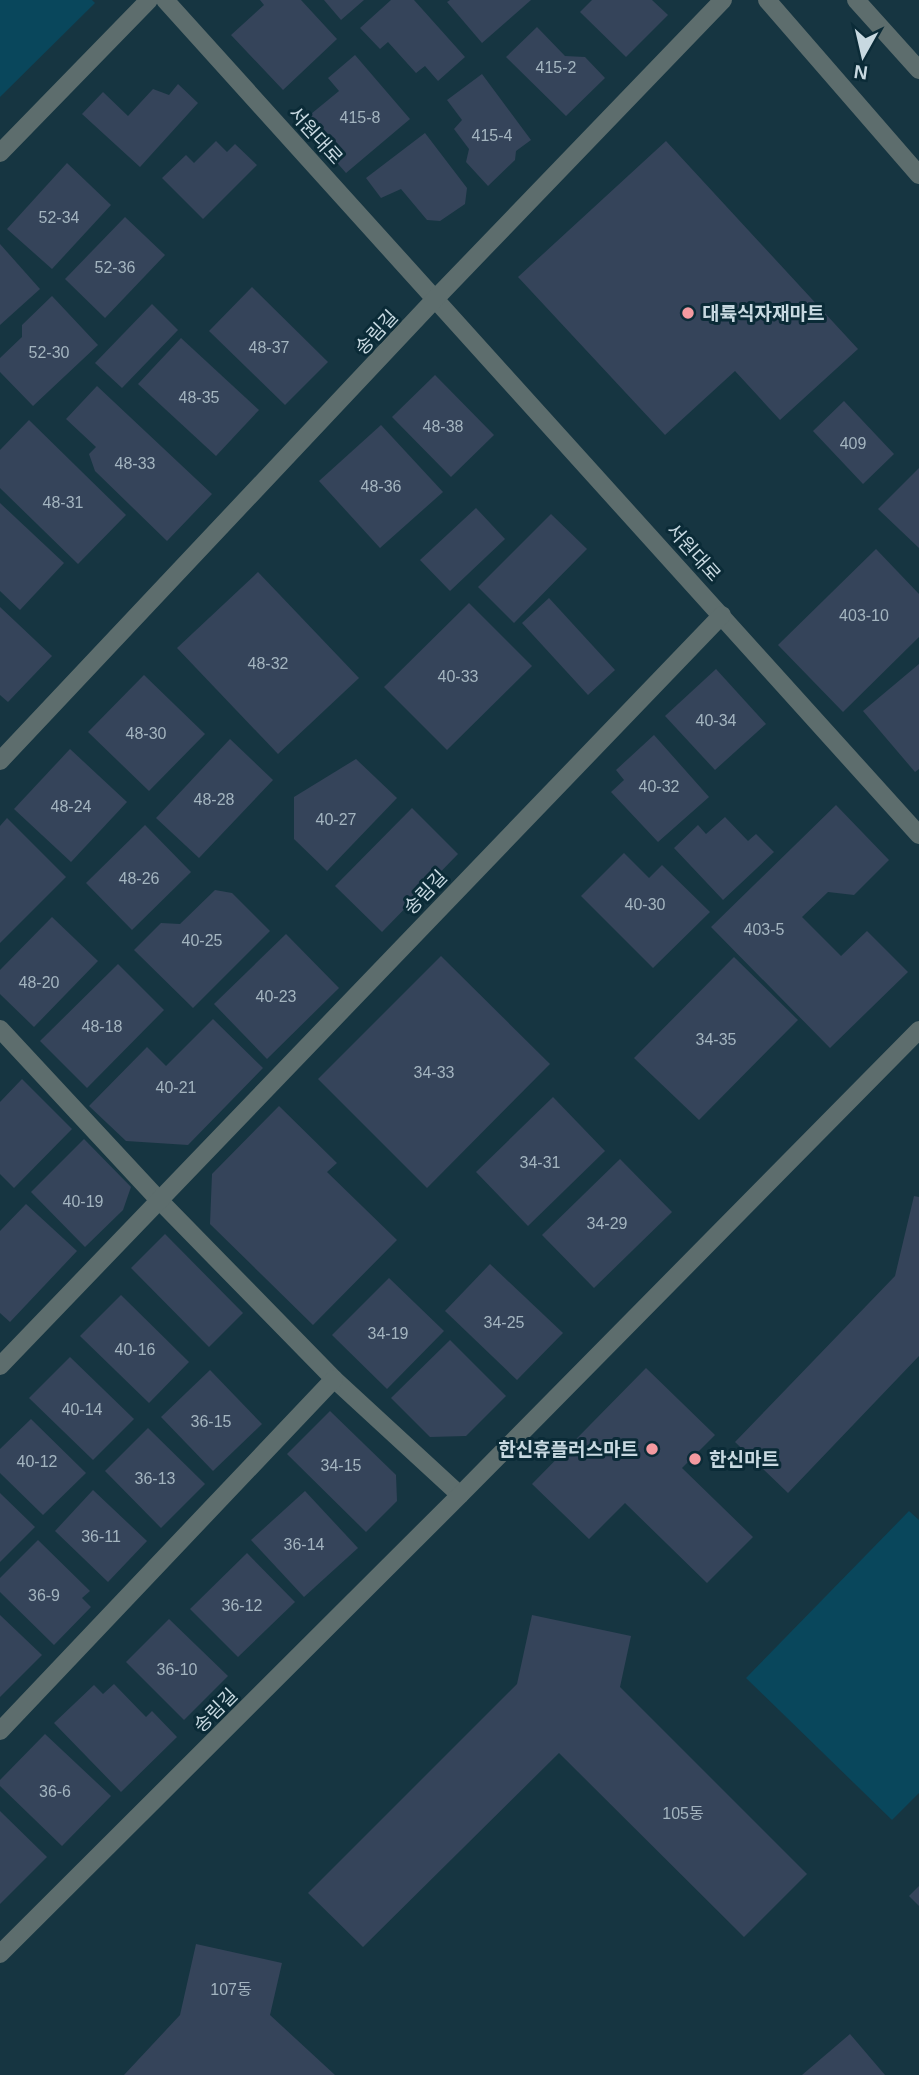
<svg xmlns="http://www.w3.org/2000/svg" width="919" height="2075" font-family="Helvetica,'Noto Sans KR',sans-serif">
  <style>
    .green { fill: #09475c }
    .building { fill: #35445a }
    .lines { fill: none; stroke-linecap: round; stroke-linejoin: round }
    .minor { stroke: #5d6d6d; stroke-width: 18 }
    .poi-dot { fill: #f49aa0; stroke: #0b2b37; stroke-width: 2.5 }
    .labels { text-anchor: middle; stroke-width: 6; stroke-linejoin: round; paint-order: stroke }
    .number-label { font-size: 16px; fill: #a3b4bf }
    .street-label { font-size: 19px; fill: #c8d9e1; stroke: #0b2b37 }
    .poi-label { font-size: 19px; font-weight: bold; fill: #c8d9e1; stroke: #0b2b37; text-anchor: start }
  </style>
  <rect width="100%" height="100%" fill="#163541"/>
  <g class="green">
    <polygon points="0,0 92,0 95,3 0,97"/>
    <polygon points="909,1511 919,1520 919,1793 892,1820 746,1678"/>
  </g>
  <g class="building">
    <polygon points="260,0 301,0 337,39 283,90 231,35 264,5"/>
    <polygon points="324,0 364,0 341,20"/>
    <polygon points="391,0 414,0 465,57 438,81 425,66 416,73 388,42 380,49 360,28"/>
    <polygon points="450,0 531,0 482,43 447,2"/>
    <polygon points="592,0 652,0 668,15 626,57 580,12"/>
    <polygon points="537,27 565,56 585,57 605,78 566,116 506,57"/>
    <polygon points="355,55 410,119 346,173 312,134 311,114 339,91 328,78"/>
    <polygon points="482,74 531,140 516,151 515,160 488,186 466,162 469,149 454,129 462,120 447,100"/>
    <polygon points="178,84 198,103 140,167 82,114 103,92 128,116 153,89 169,95"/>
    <polygon points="425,133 467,188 465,204 440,221 427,220 401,189 381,198 366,178"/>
    <polygon points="216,141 227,152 235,144 257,165 203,219 162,178 186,155 194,163"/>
    <polygon points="666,141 858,349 780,420 735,371 665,435 518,277"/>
    <polygon points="67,163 111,205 52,269 7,229"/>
    <polygon points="125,217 165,255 105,318 65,279"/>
    <polygon points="0,244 40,289 0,325"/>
    <polygon points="252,287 328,362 285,405 209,331"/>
    <polygon points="52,296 98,345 33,406 0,372 0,358 22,337 22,325"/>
    <polygon points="152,304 178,330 122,388 95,363"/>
    <polygon points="181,338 259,410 216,456 138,384"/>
    <polygon points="435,375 494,435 451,477 392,417"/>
    <polygon points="97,386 212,494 167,541 95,471 89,454 96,447 66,419"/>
    <polygon points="844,401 894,454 863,484 813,431"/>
    <polygon points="29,420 126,515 78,564 0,488 0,450"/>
    <polygon points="381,425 443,492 380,548 319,481"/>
    <polygon points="919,468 919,548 878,509"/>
    <polygon points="0,503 64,563 20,610 0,591"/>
    <polygon points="476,508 505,539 450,591 420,560"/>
    <polygon points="551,514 587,549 514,623 478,587"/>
    <polygon points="876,549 919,594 919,637 843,712 778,645"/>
    <polygon points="258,572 359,678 278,754 177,648"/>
    <polygon points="549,598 615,670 588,695 522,623"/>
    <polygon points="469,603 532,666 447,750 384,687"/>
    <polygon points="0,607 52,656 8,702 0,695"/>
    <polygon points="919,664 919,769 915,772 863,711"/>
    <polygon points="716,669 766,724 715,770 665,716"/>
    <polygon points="144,675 205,734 149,791 88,732"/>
    <polygon points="654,735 709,797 658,842 611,792 624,780 616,770"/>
    <polygon points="230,739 273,780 199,858 156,818"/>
    <polygon points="70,749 127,802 71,862 14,809"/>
    <polygon points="356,759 397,798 327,871 294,839 294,797"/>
    <polygon points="836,805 889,860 854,895 828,892 802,917 841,956 867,931 908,972 830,1048 711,927"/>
    <polygon points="412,808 458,854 382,932 335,886"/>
    <polygon points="725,817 748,841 756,834 774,852 723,900 674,848 698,825 706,834"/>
    <polygon points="7,818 66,877 0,943 0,826"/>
    <polygon points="145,825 191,872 132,930 86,883"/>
    <polygon points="624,853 649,878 662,865 710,912 653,968 581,896"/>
    <polygon points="215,890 232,893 270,931 193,1008 134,950 161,923 180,924"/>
    <polygon points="52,917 98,961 34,1027 0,994 0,970"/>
    <polygon points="286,934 339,988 267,1059 214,1004"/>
    <polygon points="441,956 550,1064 427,1188 318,1079"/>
    <polygon points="734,957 798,1020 699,1120 634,1058"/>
    <polygon points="118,964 164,1010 87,1088 40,1041"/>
    <polygon points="213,1019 263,1068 188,1145 126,1141 89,1106 147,1047 166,1066"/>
    <polygon points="22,1079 72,1129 14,1188 0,1174 0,1102"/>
    <polygon points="553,1097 605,1151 528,1226 476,1172"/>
    <polygon points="279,1106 337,1163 327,1172 397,1240 313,1325 210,1224 212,1174"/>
    <polygon points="84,1139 131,1187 123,1210 85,1247 31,1192"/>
    <polygon points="620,1159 672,1212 594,1288 542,1235"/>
    <polygon points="914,1196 919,1197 919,1356 788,1493 735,1442 895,1276"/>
    <polygon points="26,1204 77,1251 10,1322 0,1313 0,1231"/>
    <polygon points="165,1234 243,1313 209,1347 131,1268"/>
    <polygon points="490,1264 563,1333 517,1380 445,1311"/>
    <polygon points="389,1278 444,1331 387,1389 332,1335"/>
    <polygon points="121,1295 189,1362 149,1403 80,1336"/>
    <polygon points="450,1340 506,1396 466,1436 430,1437 391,1398"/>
    <polygon points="70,1357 134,1419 93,1460 29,1398"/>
    <polygon points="646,1368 715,1435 682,1468 753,1537 707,1583 625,1503 589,1539 532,1484"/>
    <polygon points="210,1370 262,1424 213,1471 161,1417"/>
    <polygon points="330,1411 396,1475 397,1501 366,1532 287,1454"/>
    <polygon points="31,1419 86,1473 43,1515 0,1473 0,1449"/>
    <polygon points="148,1428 205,1484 161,1528 105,1471"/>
    <polygon points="93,1490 147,1541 108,1582 55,1531"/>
    <polygon points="305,1491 358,1548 304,1597 251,1540"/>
    <polygon points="0,1493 35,1527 0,1562"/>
    <polygon points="38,1540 90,1591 82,1598 91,1607 54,1645 0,1592 0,1578"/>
    <polygon points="247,1553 295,1602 238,1657 190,1609"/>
    <polygon points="0,1615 42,1655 0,1697"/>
    <polygon points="532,1615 631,1636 620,1687 807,1874 744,1937 559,1753 363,1947 308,1893 517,1684"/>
    <polygon points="169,1619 228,1676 184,1720 126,1662"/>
    <polygon points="114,1684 146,1717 152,1711 177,1737 121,1792 54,1723 94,1685 103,1694"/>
    <polygon points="45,1734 111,1796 62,1846 0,1786 0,1780"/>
    <polygon points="0,1811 47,1857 0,1904"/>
    <polygon points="919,1886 919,1906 909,1896"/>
    <polygon points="196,1944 282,1963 270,2015 335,2075 124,2075 180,2015"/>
    <polygon points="850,2034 885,2075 802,2075"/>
  </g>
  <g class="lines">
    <g class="minor">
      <polyline points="165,0 919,835"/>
      <polyline points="767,0 919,175"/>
      <polyline points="856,0 919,70"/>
      <polyline points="0,153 149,0"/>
      <polyline points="0,761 436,298 723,0"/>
      <polyline points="0,1029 158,1199 334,1379 460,1495"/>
      <polyline points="0,1366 722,615"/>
      <polyline points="0,1731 334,1379"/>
      <polyline points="0,1954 460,1495 919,1030"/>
    </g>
  </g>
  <g class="poi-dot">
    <circle cx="688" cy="313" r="7"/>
    <circle cx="652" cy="1449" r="7"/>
    <circle cx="695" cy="1459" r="7"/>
  </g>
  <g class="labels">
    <g class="number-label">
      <text x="556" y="73">415-2</text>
      <text x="360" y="123">415-8</text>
      <text x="492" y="141">415-4</text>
      <text x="59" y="223">52-34</text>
      <text x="115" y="273">52-36</text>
      <text x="269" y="353">48-37</text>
      <text x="49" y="358">52-30</text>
      <text x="199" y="403">48-35</text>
      <text x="443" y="432">48-38</text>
      <text x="853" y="449">409</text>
      <text x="135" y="469">48-33</text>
      <text x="381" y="492">48-36</text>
      <text x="63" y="508">48-31</text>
      <text x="864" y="621">403-10</text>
      <text x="268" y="669">48-32</text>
      <text x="458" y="682">40-33</text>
      <text x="716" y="726">40-34</text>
      <text x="146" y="739">48-30</text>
      <text x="659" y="792">40-32</text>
      <text x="214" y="805">48-28</text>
      <text x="71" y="812">48-24</text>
      <text x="336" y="825">40-27</text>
      <text x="139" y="884">48-26</text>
      <text x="645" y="910">40-30</text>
      <text x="764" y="935">403-5</text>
      <text x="202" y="946">40-25</text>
      <text x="39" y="988">48-20</text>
      <text x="276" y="1002">40-23</text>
      <text x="102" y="1032">48-18</text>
      <text x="716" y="1045">34-35</text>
      <text x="434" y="1078">34-33</text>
      <text x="176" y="1093">40-21</text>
      <text x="540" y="1168">34-31</text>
      <text x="83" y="1207">40-19</text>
      <text x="607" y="1229">34-29</text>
      <text x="504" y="1328">34-25</text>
      <text x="388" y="1339">34-19</text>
      <text x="135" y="1355">40-16</text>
      <text x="82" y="1415">40-14</text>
      <text x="211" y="1427">36-15</text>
      <text x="37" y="1467">40-12</text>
      <text x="341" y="1471">34-15</text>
      <text x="155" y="1484">36-13</text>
      <text x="101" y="1542">36-11</text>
      <text x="304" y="1550">36-14</text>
      <text x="44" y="1601">36-9</text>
      <text x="242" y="1611">36-12</text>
      <text x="177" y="1675">36-10</text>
      <text x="55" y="1797">36-6</text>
      <text x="683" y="1819">105동</text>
      <text x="231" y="1995">107동</text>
    </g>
    <g class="street-label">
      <text transform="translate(316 135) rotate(48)" y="7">서원대로</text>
      <text transform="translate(376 332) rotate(-47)" y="7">송림길</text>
      <text transform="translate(694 552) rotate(48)" y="7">서원대로</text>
      <text transform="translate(425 892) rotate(-46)" y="7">송림길</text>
      <text transform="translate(215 1710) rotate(-45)" y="7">송림길</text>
    </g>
    <g class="poi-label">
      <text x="702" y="320">대륙식자재마트</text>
      <text x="638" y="1456" text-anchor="end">한신휴플러스마트</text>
      <text x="709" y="1466">한신마트</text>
    </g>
  </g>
  <g transform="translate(863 56) rotate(188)" stroke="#0b2b37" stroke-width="5" paint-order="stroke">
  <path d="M0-5L12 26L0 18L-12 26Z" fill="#c8d9e1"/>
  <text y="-10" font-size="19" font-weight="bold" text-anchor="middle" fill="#c8d9e1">N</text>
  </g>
</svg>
